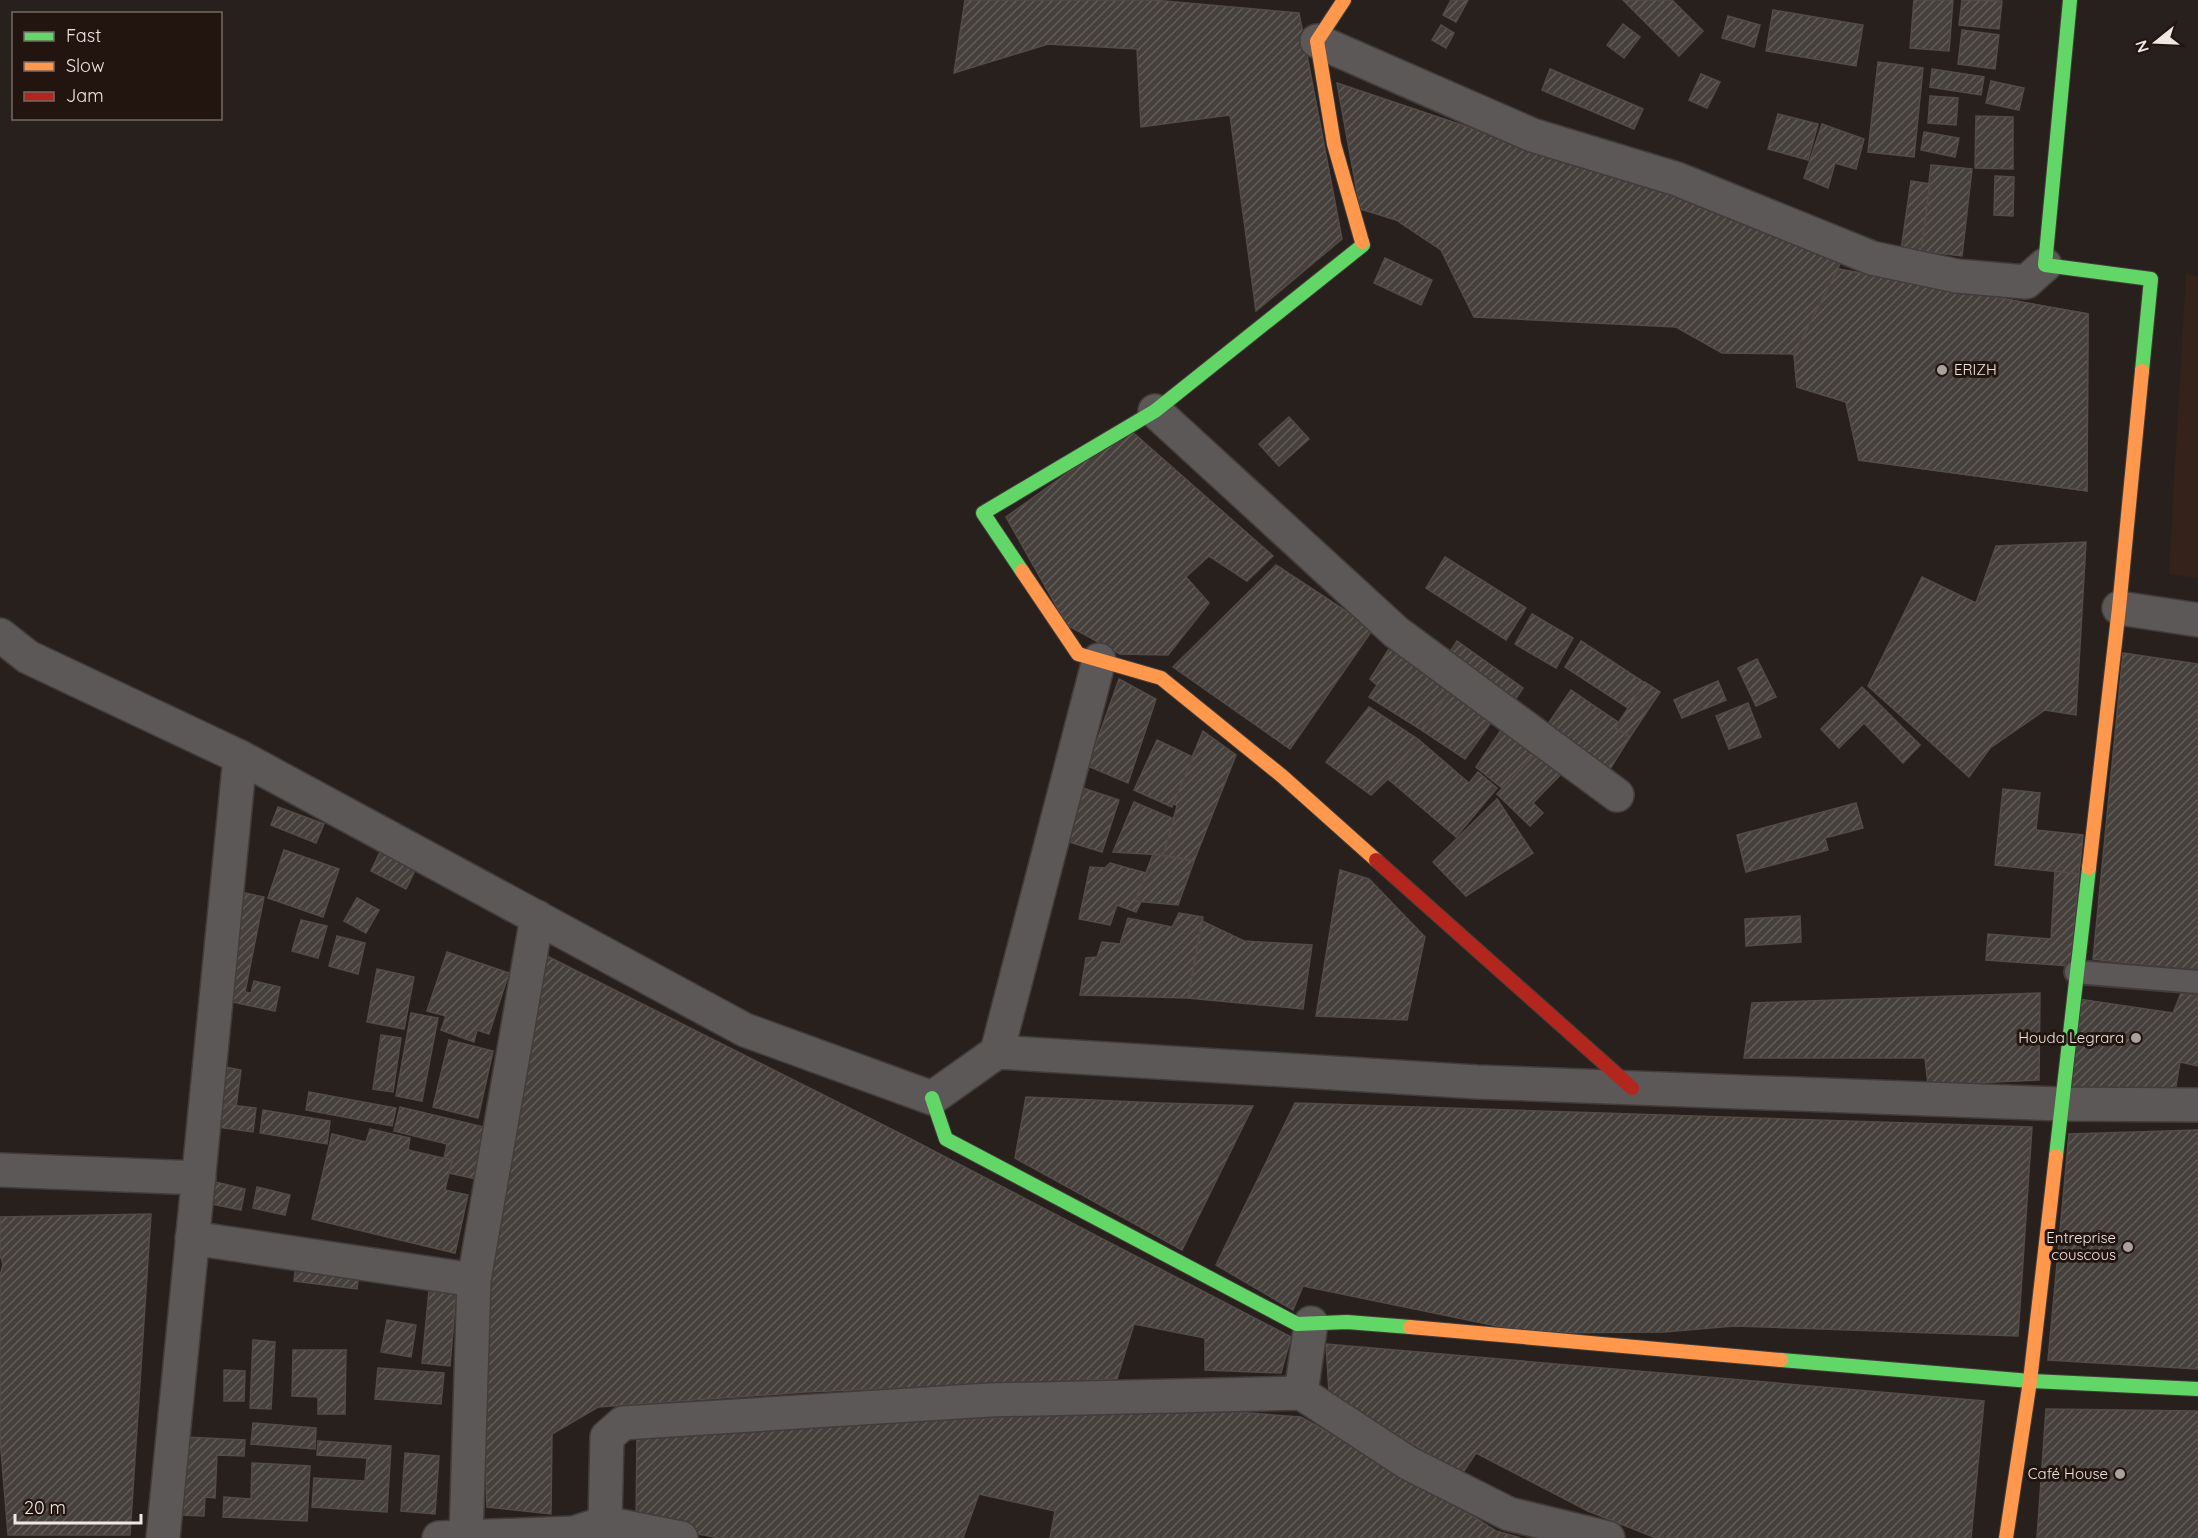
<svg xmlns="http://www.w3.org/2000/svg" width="2198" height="1538" font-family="Quicksand,sans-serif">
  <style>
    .built { fill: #35231b }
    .building { fill: url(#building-hatch); stroke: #524b48; stroke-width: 1.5 }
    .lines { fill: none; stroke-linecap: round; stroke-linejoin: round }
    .lane-casing { stroke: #433d39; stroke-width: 26 }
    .street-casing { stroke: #433d39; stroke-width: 36 }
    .fast-casing { stroke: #433d39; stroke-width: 16 }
    .slow-casing { stroke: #433d39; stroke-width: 16 }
    .jam-casing { stroke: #433d39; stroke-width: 16 }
    .lane { stroke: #5c5857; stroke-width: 22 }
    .street { stroke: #5c5857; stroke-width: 33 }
    .fast { stroke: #63d668; stroke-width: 14 }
    .slow { stroke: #ff974d; stroke-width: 14 }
    .jam { stroke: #b3261e; stroke-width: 14 }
    .poi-dot { fill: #aaa19d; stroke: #221510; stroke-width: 2 }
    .labels { text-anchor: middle; stroke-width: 6; stroke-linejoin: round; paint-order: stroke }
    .poi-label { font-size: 15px; fill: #f0e6e2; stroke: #221510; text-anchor: end }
  </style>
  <defs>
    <pattern id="building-hatch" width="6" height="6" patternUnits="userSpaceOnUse" patternTransform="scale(1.5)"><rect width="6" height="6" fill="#46403c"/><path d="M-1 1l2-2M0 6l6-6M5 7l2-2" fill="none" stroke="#615c58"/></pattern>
  </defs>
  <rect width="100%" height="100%" fill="#28201d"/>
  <polygon class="built" points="2186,274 2198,276 2198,578 2169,574"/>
  <g class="building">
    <polygon points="965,0 1153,0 1299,13 1342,239 1256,311 1230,115 1141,127 1137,49 1048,44 954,73"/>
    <polygon points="1451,0 1468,0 1456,22 1443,15"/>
    <polygon points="1623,0 1672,0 1703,31 1679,56"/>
    <polygon points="1914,0 1953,0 1949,51 1910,48"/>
    <polygon points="1962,0 2002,1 1999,29 1959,25"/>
    <polygon points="1773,10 1863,25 1856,66 1766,51"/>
    <polygon points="1728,16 1760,25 1754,47 1722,38"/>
    <polygon points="1623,24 1640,37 1624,58 1607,45"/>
    <polygon points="1441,25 1454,33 1446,48 1432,40"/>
    <polygon points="1962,30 1999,35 1995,69 1958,64"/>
    <polygon points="1878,62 1923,68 1914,157 1868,152"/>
    <polygon points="1550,69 1643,109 1634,129 1542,90"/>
    <polygon points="1932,69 1984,77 1981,95 1930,87"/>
    <polygon points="1701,74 1720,82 1707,108 1689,100"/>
    <polygon points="1991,81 2024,88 2019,110 1986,103"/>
    <polygon points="1337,83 1843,253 1838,269 2088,314 2087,491 1859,460 1846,402 1797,387 1794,354 1722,353 1676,327 1474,317 1441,250 1396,220 1360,209"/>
    <polygon points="1930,96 1958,98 1956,125 1928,123"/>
    <polygon points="1778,114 1818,124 1808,160 1768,149"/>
    <polygon points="1976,116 2013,117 2013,169 1975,168"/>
    <polygon points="1822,124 1864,139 1856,169 1835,163 1828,188 1804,178"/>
    <polygon points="1924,132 1959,138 1955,157 1921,150"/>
    <polygon points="1931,165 1972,169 1962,256 1921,251"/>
    <polygon points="1995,176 2014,177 2013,216 1994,215"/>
    <polygon points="1911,181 1930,184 1921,251 1901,250"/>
    <polygon points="1385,258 1432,280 1421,305 1374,283"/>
    <polygon points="1838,269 2088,314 2087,491 1859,460 1846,402 1797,387 1794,354"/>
    <polygon points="1289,417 1309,439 1279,466 1259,444"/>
    <polygon points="1129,429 1273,556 1247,581 1209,556 1186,577 1209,603 1168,655 1120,654 1067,625 1006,517"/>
    <polygon points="2086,542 2076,715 2045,710 1990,748 1969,777 1868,686 1922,577 1976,603 1996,546"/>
    <polygon points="1445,557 1526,608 1506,640 1426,588"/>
    <polygon points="1276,565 1373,629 1290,749 1173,667"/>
    <polygon points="1532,614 1573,638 1556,668 1515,644"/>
    <polygon points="1457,641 1523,688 1511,706 1445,659"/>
    <polygon points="1581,641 1645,683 1628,708 1565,667"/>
    <polygon points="1392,644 1453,685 1423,731 1369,697 1377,685 1370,679"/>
    <polygon points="2123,653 2198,664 2198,971 2093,959"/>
    <polygon points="1757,659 1776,697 1756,706 1738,668"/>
    <polygon points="1119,679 1156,699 1128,783 1088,766"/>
    <polygon points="1718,681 1726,700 1682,718 1674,700"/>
    <polygon points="1645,682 1660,692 1630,737 1615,728"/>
    <polygon points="1453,685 1495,717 1465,759 1423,731"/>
    <polygon points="1862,687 1920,745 1903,763 1864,723 1839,748 1821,729"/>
    <polygon points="1571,690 1618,722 1615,728 1630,737 1610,769 1546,727"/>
    <polygon points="1748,703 1761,737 1729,749 1716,716"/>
    <polygon points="1369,707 1419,740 1388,779 1371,795 1326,762"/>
    <polygon points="1501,730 1536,753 1502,788 1476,767"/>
    <polygon points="1203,731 1236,755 1194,861 1163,855 1177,806 1173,803"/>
    <polygon points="1157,740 1193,757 1172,807 1134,790"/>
    <polygon points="1419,740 1469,783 1478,772 1497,788 1456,837 1388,779"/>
    <polygon points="1536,753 1567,768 1533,803 1543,813 1530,826 1497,794"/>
    <polygon points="1080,787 1119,800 1102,852 1063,840"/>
    <polygon points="2003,789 2040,793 2036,830 2083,835 2079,874 1995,865"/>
    <polygon points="1497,799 1533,853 1466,896 1433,862"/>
    <polygon points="1134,802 1174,819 1163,855 1113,852"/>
    <polygon points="1856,803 1863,828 1825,838 1828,850 1746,872 1737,835"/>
    <polygon points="278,807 324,824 316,843 271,825"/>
    <polygon points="382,848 417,866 406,889 371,871"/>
    <polygon points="284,850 339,869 323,917 268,898"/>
    <polygon points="1153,854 1194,861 1178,905 1135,901"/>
    <polygon points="1110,863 1146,873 1135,901 1141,902 1136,912 1117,905 1110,925 1079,919 1090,867 1105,868"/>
    <polygon points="1340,870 1369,879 1425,937 1407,1020 1316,1016"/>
    <polygon points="2055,871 2079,874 2071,966 1986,960 1988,934 2051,939"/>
    <polygon points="245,893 264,897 245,992 251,993 254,981 280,987 275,1011 223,1000"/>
    <polygon points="357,898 379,910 366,933 344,921"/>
    <polygon points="1179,913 1203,917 1188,998 1080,995 1086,958 1097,957 1102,942 1120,944 1128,918 1172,927"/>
    <polygon points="1800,916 1801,942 1746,946 1745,919"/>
    <polygon points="301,920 327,926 318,958 292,951"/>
    <polygon points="1202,921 1244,941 1312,945 1303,1009 1188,998"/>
    <polygon points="337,936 365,943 358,974 329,966"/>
    <polygon points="537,951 909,1138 1291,1337 1281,1373 1205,1370 1205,1338 1134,1324 1117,1379 806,1392 598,1407 552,1434 551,1514 487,1507 479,1299"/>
    <polygon points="447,952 509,973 489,1034 477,1030 474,1042 441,1030 446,1016 427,1011"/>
    <polygon points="377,969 414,977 404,1029 367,1022"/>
    <polygon points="2040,993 2039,1080 1928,1085 1925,1058 1744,1058 1752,1003"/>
    <polygon points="2181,993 2198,995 2198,1066 2180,1062 2174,1098 2070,1089 2079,999 2173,1013"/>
    <polygon points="411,1013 438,1018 422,1101 396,1096"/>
    <polygon points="381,1035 401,1038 393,1092 373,1089"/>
    <polygon points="449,1040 493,1051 478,1118 433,1107"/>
    <polygon points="220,1066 241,1070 236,1107 214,1103"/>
    <polygon points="309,1092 396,1108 392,1126 306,1110"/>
    <polygon points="1026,1097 1160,1103 1253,1106 1182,1250 1015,1158"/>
    <polygon points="214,1103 256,1108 253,1132 211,1126"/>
    <polygon points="1295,1103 2032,1127 2018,1336 1734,1326 1664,1332 1531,1333 1303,1286 1293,1310 1216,1265"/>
    <polygon points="400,1107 488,1128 476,1179 449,1173 452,1160 444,1158 447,1144 394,1131"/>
    <polygon points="263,1110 330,1121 327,1144 260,1133"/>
    <polygon points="370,1129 410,1138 408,1150 452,1160 445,1190 468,1195 455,1253 312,1219 332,1134 366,1142"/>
    <polygon points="2198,1130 2198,1369 2048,1360 2069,1134"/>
    <polygon points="207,1180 245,1189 241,1210 202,1202"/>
    <polygon points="257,1187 290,1195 285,1215 253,1208"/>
    <polygon points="151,1214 130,1535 8,1535 0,1438 0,1276 3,1264 0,1255 0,1217"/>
    <polygon points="296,1264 359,1273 357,1289 294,1281"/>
    <polygon points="429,1291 456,1294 450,1366 422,1363"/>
    <polygon points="387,1320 416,1325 411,1357 381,1352"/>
    <polygon points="253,1340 275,1342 271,1409 250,1408"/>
    <polygon points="1326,1344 1984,1401 1971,1538 1656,1538 1588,1511 1476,1453 1462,1474 1329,1393"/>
    <polygon points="293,1350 346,1350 345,1414 318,1414 318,1397 292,1396"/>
    <polygon points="378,1368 444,1373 441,1404 375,1399"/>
    <polygon points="224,1370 245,1371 244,1401 224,1401"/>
    <polygon points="1196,1409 1301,1417 1440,1495 1496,1531 1521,1538 1050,1538 1055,1511 979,1494 963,1538 719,1538 636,1522 637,1433"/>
    <polygon points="2046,1409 2198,1411 2198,1538 2037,1538"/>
    <polygon points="253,1423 316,1428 315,1449 251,1444"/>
    <polygon points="185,1437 245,1440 244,1456 217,1455 215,1498 205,1497 204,1516 182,1515"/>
    <polygon points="318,1441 391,1446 387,1512 312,1507 314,1478 365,1481 367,1458 317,1455"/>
    <polygon points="405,1453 439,1456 435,1514 401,1511"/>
    <polygon points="252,1463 310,1466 307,1521 223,1517 224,1497 251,1499"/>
  </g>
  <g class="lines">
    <defs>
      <polyline id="lane" points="2076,972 2198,982"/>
      <g id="street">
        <polyline points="1317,41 1532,135 1677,179 1872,258 1957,276 2026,282 2045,265"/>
        <polyline points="1155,411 1396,632 1617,795"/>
        <polyline points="2119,608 2198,620"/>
        <polyline points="0,635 28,657 240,757 745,1030 932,1098 997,1052 1477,1082 2061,1104 2198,1105"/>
        <polyline points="997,1052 1099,660"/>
        <polyline points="0,1170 199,1178"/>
        <polyline points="192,1238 474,1280"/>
        <polyline points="1301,1393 1311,1323"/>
        <polyline points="605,1523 607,1437 623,1423 990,1400 1301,1393 1408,1463 1509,1514 1608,1538"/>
        <polyline points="466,1537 474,1280 537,917"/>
        <polyline points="163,1538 240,757"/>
        <polyline points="439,1538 574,1533 605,1523 681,1538"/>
      </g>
      <g id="fast">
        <polyline points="2070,0 2045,265 2151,279 2142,371"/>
        <polyline points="1022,571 983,513 1155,411 1363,245 1362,242"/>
        <polyline points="932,1098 946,1139 1297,1324 1347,1322 1410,1327"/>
        <polyline points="2056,1156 2089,868"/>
        <polyline points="1781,1360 2030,1381 2198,1389"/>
      </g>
      <g id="slow">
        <polyline points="1344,0 1317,41 1334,144 1362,242"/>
        <polyline points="1022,571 1078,654 1161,678 1282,776 1376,860"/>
        <polyline points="2089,868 2119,608 2142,371"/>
        <polyline points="1410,1327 1781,1360"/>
        <polyline points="2006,1538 2030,1381 2056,1156"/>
      </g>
      <polyline id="jam" points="1376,860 1632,1088"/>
    </defs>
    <use href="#lane" class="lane-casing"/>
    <use href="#street" class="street-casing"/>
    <use href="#fast" class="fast-casing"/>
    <use href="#slow" class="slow-casing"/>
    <use href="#jam" class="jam-casing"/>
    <use href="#lane" class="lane"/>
    <use href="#street" class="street"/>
    <use href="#fast" class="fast"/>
    <use href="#slow" class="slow"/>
    <use href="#jam" class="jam"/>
  </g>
  <g class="poi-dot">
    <circle cx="1942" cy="370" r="6"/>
    <circle cx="2136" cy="1038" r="6"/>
    <circle cx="2128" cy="1247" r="6"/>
    <circle cx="2120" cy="1474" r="6"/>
  </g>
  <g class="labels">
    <g class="poi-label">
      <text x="1954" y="375" text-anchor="start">ERIZH</text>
      <text x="2124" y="1043">Houda Legrara</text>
      <text x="2116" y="1243">Entreprise<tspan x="2116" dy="17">couscous</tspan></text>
      <text x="2108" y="1479">Café House</text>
    </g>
  </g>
  <rect x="12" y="12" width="210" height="108" fill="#221510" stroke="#746964" stroke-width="1.5"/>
  <rect x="24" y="32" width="30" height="9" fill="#63d668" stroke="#746964" stroke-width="1.5"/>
  <text x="66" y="42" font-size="18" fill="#f0e6e2">Fast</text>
  <rect x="24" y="62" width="30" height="9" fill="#ff974d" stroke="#746964" stroke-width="1.5"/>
  <text x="66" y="72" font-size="18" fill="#f0e6e2">Slow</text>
  <rect x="24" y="92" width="30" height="9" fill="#b3261e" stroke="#746964" stroke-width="1.5"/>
  <text x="66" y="102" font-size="18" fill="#f0e6e2">Jam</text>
  <g transform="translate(2156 42) rotate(252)" stroke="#221510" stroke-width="4.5" paint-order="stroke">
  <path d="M0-4.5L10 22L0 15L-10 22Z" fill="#f0e6e2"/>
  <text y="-9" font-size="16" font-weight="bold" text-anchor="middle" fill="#f0e6e2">N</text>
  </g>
  <path d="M15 1514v9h126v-9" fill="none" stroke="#f0e6e2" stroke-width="3"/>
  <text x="24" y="1514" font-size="18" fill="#f0e6e2" stroke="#221510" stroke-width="4.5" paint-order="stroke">20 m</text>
</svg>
